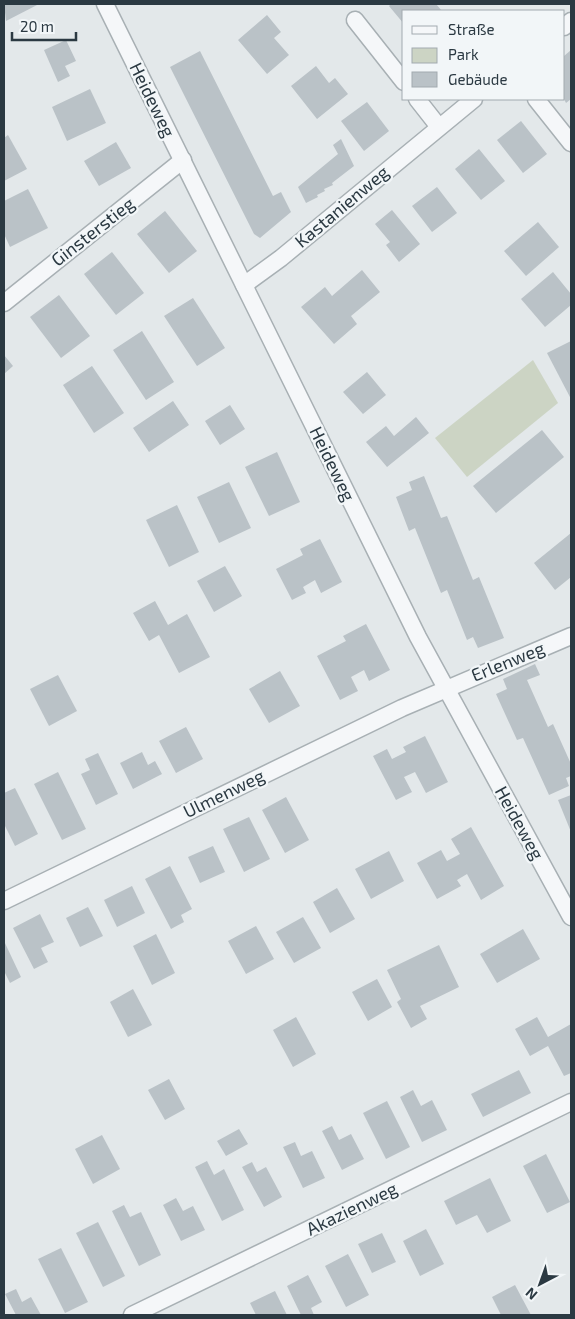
<svg xmlns="http://www.w3.org/2000/svg" width="575" height="1319" font-family="'Exo 2',sans-serif">
  <style>
    .green { fill: #ccd4c4 }
    .building { fill: #bac2c7 }
    .lines { fill: none; stroke-linecap: round; stroke-linejoin: round }
    .street-casing { stroke: #a8b0b4; stroke-width: 19 }
    .street { stroke: #f5f7f9; stroke-width: 16 }
    .labels { text-anchor: middle; stroke-width: 4.5; stroke-linejoin: round; paint-order: stroke }
    .street-label { font-size: 18px; fill: #2b3942; stroke: #f2f6f8 }
  </style>
  <rect width="100%" height="100%" fill="#e3e8ea"/>
  <polygon class="green" points="533,360 558,403 467,477 435,438"/>
  <g class="building">
    <polygon points="4,4 39,4 6,21"/>
    <polygon points="391,4 436,4 442,11 404,11 404,24 389,6"/>
    <polygon points="267,15 281,32 274,38 289,55 267,74 238,40"/>
    <polygon points="66,40 76,61 65,66 70,76 58,82 44,50"/>
    <polygon points="571,50 571,99 566,103 564,99 564,56"/>
    <polygon points="200,51 273,196 281,192 291,212 260,238 254,234 170,67"/>
    <polygon points="316,66 329,83 335,78 348,94 317,119 291,86"/>
    <polygon points="90,89 106,123 67,141 52,107"/>
    <polygon points="367,102 389,131 364,151 341,121"/>
    <polygon points="521,121 547,154 523,173 497,140"/>
    <polygon points="8,135 27,169 4,181 4,138"/>
    <polygon points="341,139 354,166 332,183 333,185 324,189 325,191 317,195 318,197 306,203 298,187 338,154 333,145"/>
    <polygon points="116,142 131,168 99,186 84,161"/>
    <polygon points="479,149 505,181 481,200 455,169"/>
    <polygon points="437,187 457,213 432,232 412,206"/>
    <polygon points="28,189 48,228 10,247 4,234 4,201"/>
    <polygon points="392,210 420,244 399,262 386,245 390,242 375,224"/>
    <polygon points="165,211 197,251 169,273 137,234"/>
    <polygon points="538,222 559,247 526,276 504,251"/>
    <polygon points="112,252 144,293 116,315 84,274"/>
    <polygon points="362,270 380,292 351,316 357,324 334,344 301,307 325,287 332,296"/>
    <polygon points="553,272 571,294 571,305 545,327 521,299"/>
    <polygon points="59,295 90,336 61,358 30,317"/>
    <polygon points="193,298 225,348 197,366 164,316"/>
    <polygon points="142,331 174,382 146,400 113,350"/>
    <polygon points="571,341 571,399 547,353"/>
    <polygon points="4,355 13,366 4,374"/>
    <polygon points="92,366 124,413 94,433 63,385"/>
    <polygon points="367,372 386,395 363,414 343,392"/>
    <polygon points="173,401 189,425 149,452 133,428"/>
    <polygon points="230,405 245,429 220,445 205,421"/>
    <polygon points="416,417 429,433 387,467 366,442 386,426 394,436"/>
    <polygon points="542,430 564,457 496,513 473,486"/>
    <polygon points="277,452 300,502 269,516 245,467"/>
    <polygon points="424,476 441,518 447,516 473,580 479,577 504,638 478,648 473,637 467,640 447,590 441,593 415,528 409,531 396,497 412,490 409,482"/>
    <polygon points="229,482 251,528 219,543 197,497"/>
    <polygon points="177,505 199,552 169,567 146,520"/>
    <polygon points="571,533 571,577 555,590 534,563"/>
    <polygon points="320,539 342,582 321,593 315,580 303,587 306,593 292,600 276,569 303,555 300,549"/>
    <polygon points="225,566 242,596 214,612 197,581"/>
    <polygon points="155,601 168,625 187,614 210,657 179,673 159,635 149,641 133,613"/>
    <polygon points="366,624 390,670 369,681 364,670 351,677 358,691 340,700 317,656 346,641 343,636"/>
    <polygon points="535,664 540,675 527,680 548,727 553,724 571,764 571,776 566,778 569,786 549,795 523,738 517,740 496,694 507,689 503,679"/>
    <polygon points="280,671 300,706 269,723 249,689"/>
    <polygon points="58,675 77,711 49,726 30,689"/>
    <polygon points="186,727 203,759 176,773 159,741"/>
    <polygon points="425,736 448,782 426,793 415,772 404,777 412,792 396,800 373,756 387,749 392,759 406,752 403,747"/>
    <polygon points="142,752 148,765 155,761 162,774 133,789 120,763"/>
    <polygon points="98,753 118,794 96,805 81,774 90,770 85,759"/>
    <polygon points="58,772 86,829 62,840 34,784"/>
    <polygon points="15,788 38,834 15,846 4,824 4,793"/>
    <polygon points="571,795 571,832 558,800"/>
    <polygon points="286,797 309,840 285,853 262,810"/>
    <polygon points="249,817 270,859 244,872 223,829"/>
    <polygon points="471,827 504,886 481,900 467,874 457,880 461,886 437,899 417,863 441,850 447,861 460,854 451,839"/>
    <polygon points="213,846 225,872 200,883 188,857"/>
    <polygon points="389,851 404,881 371,899 355,869"/>
    <polygon points="170,866 192,909 181,915 184,922 171,929 145,879"/>
    <polygon points="132,886 145,913 117,927 104,900"/>
    <polygon points="337,888 355,919 330,933 313,902"/>
    <polygon points="88,907 103,936 80,947 66,918"/>
    <polygon points="40,914 54,942 41,948 48,962 34,969 13,928"/>
    <polygon points="303,917 321,948 294,963 276,932"/>
    <polygon points="256,926 274,959 246,974 228,941"/>
    <polygon points="523,929 540,959 497,983 480,954"/>
    <polygon points="156,934 175,973 152,985 133,946"/>
    <polygon points="4,941 21,977 10,983 4,971"/>
    <polygon points="439,945 459,987 420,1006 427,1019 411,1028 397,1002 401,999 387,970"/>
    <polygon points="377,979 392,1007 368,1021 352,992"/>
    <polygon points="133,989 152,1025 128,1037 110,1002"/>
    <polygon points="296,1017 316,1054 293,1067 273,1030"/>
    <polygon points="537,1017 548,1037 571,1024 571,1073 564,1076 548,1046 530,1056 515,1029"/>
    <polygon points="519,1070 531,1093 483,1117 471,1094"/>
    <polygon points="169,1079 185,1109 165,1120 148,1090"/>
    <polygon points="413,1090 421,1106 432,1100 447,1130 422,1142 400,1097"/>
    <polygon points="387,1101 410,1147 386,1159 363,1113"/>
    <polygon points="332,1126 339,1140 351,1134 364,1159 342,1170 322,1131"/>
    <polygon points="239,1129 248,1144 226,1156 217,1141"/>
    <polygon points="102,1135 120,1169 93,1184 75,1149"/>
    <polygon points="295,1142 301,1156 312,1151 325,1178 303,1188 283,1147"/>
    <polygon points="546,1154 570,1202 547,1213 523,1166"/>
    <polygon points="207,1161 214,1175 224,1169 244,1210 222,1221 195,1167"/>
    <polygon points="252,1162 257,1172 266,1167 282,1197 264,1207 242,1167"/>
    <polygon points="490,1178 511,1221 487,1233 477,1215 456,1225 444,1201"/>
    <polygon points="176,1198 183,1211 193,1206 205,1230 181,1241 163,1205"/>
    <polygon points="124,1205 130,1217 141,1212 161,1255 139,1266 112,1211"/>
    <polygon points="98,1222 125,1276 103,1287 76,1233"/>
    <polygon points="426,1229 444,1264 420,1276 403,1241"/>
    <polygon points="382,1233 396,1262 372,1273 358,1244"/>
    <polygon points="61,1248 88,1302 65,1313 38,1259"/>
    <polygon points="348,1254 369,1295 346,1307 325,1266"/>
    <polygon points="308,1275 322,1302 311,1308 314,1315 301,1315 287,1286"/>
    <polygon points="515,1285 531,1315 501,1315 492,1297"/>
    <polygon points="16,1289 22,1302 31,1297 41,1315 16,1315 5,1294"/>
    <polygon points="275,1291 287,1315 256,1315 250,1303"/>
  </g>
  <g class="lines">
    <defs>
      <g id="street">
        <polyline points="105,4 418,637 571,917"/>
        <polyline points="355,20 404,82"/>
        <polyline points="564,27 571,21"/>
        <polyline points="417,99 439,127"/>
        <polyline points="536,99 571,143"/>
        <polyline points="244,285 281,258 474,99"/>
        <polyline points="4,303 183,160"/>
        <polyline points="4,901 402,708 571,636"/>
        <polyline points="132,1315 571,1102"/>
      </g>
    </defs>
    <use href="#street" class="street-casing"/>
    <use href="#street" class="street"/>
  </g>
  <g class="labels">
    <g class="street-label">
      <text transform="translate(152 100) rotate(64)" y="6">Heideweg</text>
      <text transform="translate(342 207) rotate(-40)" y="6">Kastanienweg</text>
      <text transform="translate(93 232) rotate(-38)" y="6">Ginsterstieg</text>
      <text transform="translate(332 464) rotate(64)" y="6">Heideweg</text>
      <text transform="translate(508 662) rotate(-22)" y="6">Erlenweg</text>
      <text transform="translate(224 794) rotate(-26)" y="6">Ulmenweg</text>
      <text transform="translate(519 823) rotate(61)" y="6">Heideweg</text>
      <text transform="translate(352 1209) rotate(-26)" y="6">Akazienweg</text>
    </g>
  </g>
  <rect width="575" height="1319" fill="none" stroke="#2b3942" stroke-width="10"/>
  <rect x="402" y="10" width="162" height="90" fill="#f2f6f8" stroke="#a2aaaf"/>
  <rect x="412" y="26" width="25" height="8" fill="#f5f7f9" stroke="#a2aaaf"/>
  <text x="448" y="35" font-size="15" fill="#2b3942">Straße</text>
  <rect x="412" y="48" width="25" height="15" fill="#ccd4c4" stroke="#a2aaaf"/>
  <text x="448" y="60" font-size="15" fill="#2b3942">Park</text>
  <rect x="412" y="72" width="25" height="15" fill="#bac2c7" stroke="#a2aaaf"/>
  <text x="448" y="85" font-size="15" fill="#2b3942">Gebäude</text>
  <g transform="translate(540 1284) rotate(221)" stroke="#f2f6f8" stroke-width="4" paint-order="stroke">
  <path d="M0-4L9 19L0 12L-9 19Z" fill="#2b3942"/>
  <text y="-8" font-size="14" font-weight="bold" text-anchor="middle" fill="#2b3942">N</text>
  </g>
  <path d="M12 32v8h64v-8" fill="none" stroke="#2b3942" stroke-width="2.5"/>
  <text x="20" y="32" font-size="15" fill="#2b3942" stroke="#f2f6f8" stroke-width="4" paint-order="stroke">20 m</text>
</svg>
